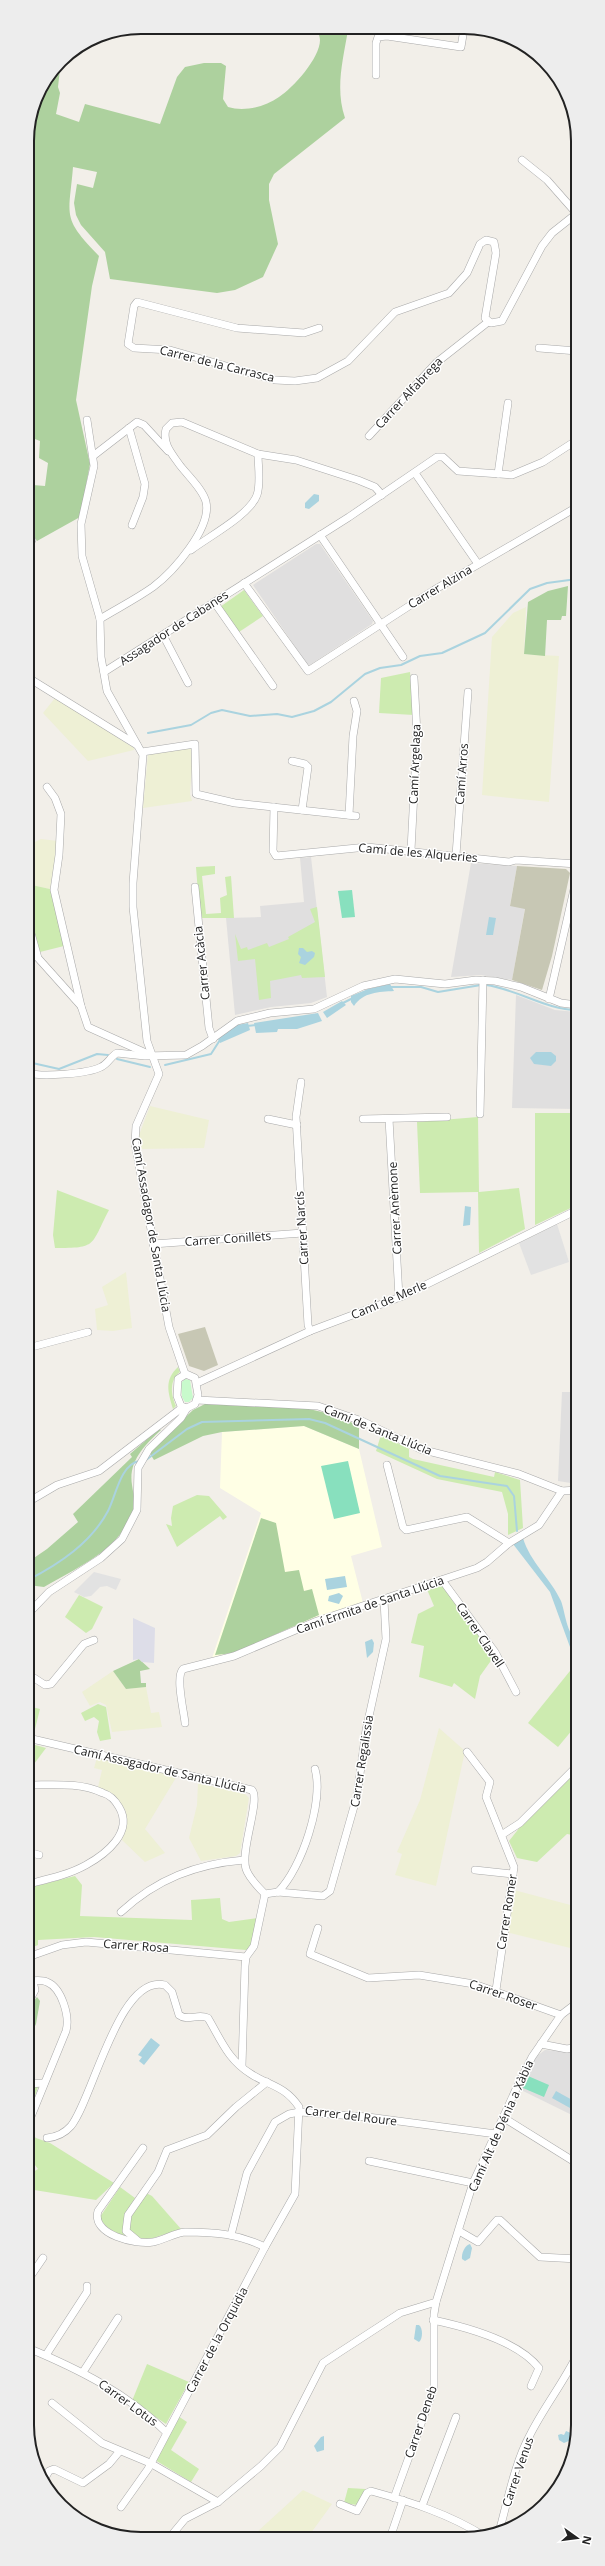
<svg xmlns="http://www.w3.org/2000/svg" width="605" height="2566" font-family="'Open Sans',sans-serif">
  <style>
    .residential { fill: #e0dfdf }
    .education { fill: #ffffe5 }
    .construction { fill: #c7c7b4 }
    .farmland { fill: #eef0d5 }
    .grass { fill: #cdebb0 }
    .forest { fill: #add19e }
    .park { fill: #c8facc }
    .pitch { fill: #88e0be }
    .parking { fill: #e2e2e2 }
    .plaza { fill: #dddde8 }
    .water { fill: #aad3df }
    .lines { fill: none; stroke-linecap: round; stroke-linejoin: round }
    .stream { stroke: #aad3df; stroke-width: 2 }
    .street-casing { stroke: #a9a9a9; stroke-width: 8 }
    .street { stroke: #fff; stroke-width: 7 }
    .labels { text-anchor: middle; stroke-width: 3; stroke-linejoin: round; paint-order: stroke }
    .street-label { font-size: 12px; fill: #222; stroke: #fff }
    .rim { fill: none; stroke: #222; stroke-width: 2 }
  </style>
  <rect width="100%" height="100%" fill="#f2efe9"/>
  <g class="residential">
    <polygon points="316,544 320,544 373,621 372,624 310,665 307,664 253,585"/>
    <polygon points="311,857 327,997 311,1003 271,1007 235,1015 226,918 261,917 260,906 304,902 300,858"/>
    <polygon points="471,863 517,866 510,905 525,908 512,980 481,975 451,977"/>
    <polygon points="516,995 555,1010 577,1012 577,1109 512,1108"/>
    <polygon points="562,1392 577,1392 577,1484 558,1481"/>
    <polygon points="545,2050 578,2052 578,2118 519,2089 528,2069 537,2056"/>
  </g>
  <g class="education">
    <polygon points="480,29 486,29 506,37 503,42"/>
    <polygon points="304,1426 359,1449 382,1547 351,1556 363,1603 235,1654 212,1658 261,1513 220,1488 222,1432"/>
  </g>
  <g class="construction">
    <polygon points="517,866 566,869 570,873 552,956 542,990 512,980 525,909 510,906"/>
    <polygon points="205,1327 218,1365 204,1371 189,1366 178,1334"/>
  </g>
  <g class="farmland">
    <polygon points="526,607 524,654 559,656 549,802 482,795 492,637 513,613"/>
    <polygon points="55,698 134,748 134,750 88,761 43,713"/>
    <polygon points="191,748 193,753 190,794 192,801 143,808 148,754"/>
    <polygon points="41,839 58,841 50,889 27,884 27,846"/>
    <polygon points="150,1106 209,1120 204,1148 141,1149 139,1135"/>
    <polygon points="126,1272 132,1328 113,1331 97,1330 95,1309 108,1305 102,1287"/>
    <polygon points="113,1671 126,1689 146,1687 151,1713 159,1712 162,1727 112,1732 106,1705 100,1702 90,1706 82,1692"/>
    <polygon points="439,1728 465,1751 436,1886 395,1875 402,1854 397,1852 420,1800"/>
    <polygon points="97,1758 177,1776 145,1829 165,1853 145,1862 122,1840 127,1825 126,1811 113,1794 98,1787 102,1770 94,1768"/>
    <polygon points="198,1783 245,1794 249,1798 240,1853 236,1856 201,1861 189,1838 197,1805"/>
    <polygon points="514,1890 578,1907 578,1950 506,1932"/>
    <polygon points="303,2490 332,2504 308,2537 265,2537 257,2532"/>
  </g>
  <g class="grass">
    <polygon points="244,590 263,616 239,632 220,607"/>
    <polygon points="410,672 414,715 379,713 381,678"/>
    <polygon points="215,866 215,874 202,876 206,914 221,913 220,898 227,895 225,877 231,876 234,918 200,918 196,867"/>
    <polygon points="27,884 50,889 64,946 40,952 27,911"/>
    <polygon points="317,907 325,977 302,978 301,975 270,981 271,998 259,1000 255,959 238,961 235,934 241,949 247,947 248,950 267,943 269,947 289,939 288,937 315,922 310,909"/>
    <polygon points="535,1113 577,1113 577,1205 535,1225"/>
    <polygon points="478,1117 479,1192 519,1188 525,1229 479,1253 478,1192 420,1193 417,1122"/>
    <path d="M57,1190L109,1210C90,1246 98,1248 55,1248L53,1235Z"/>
    <path d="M178,1367L180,1372C169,1380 171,1395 176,1406L173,1409C168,1392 164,1380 178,1367Z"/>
    <polygon points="384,1436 409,1449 409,1457 413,1459 494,1477 495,1472 520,1480 523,1528 508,1535 508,1514 502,1492 437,1479 376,1451 380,1438"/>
    <polygon points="28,1458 32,1459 35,1491 28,1495"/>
    <polygon points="197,1495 209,1496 227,1517 223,1520 220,1516 177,1547 166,1524 172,1526 171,1518 173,1506"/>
    <polygon points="440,1583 495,1655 480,1676 475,1699 454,1683 452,1687 419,1677 424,1646 411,1643 418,1614 434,1606 426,1587"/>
    <polygon points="79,1595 103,1607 92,1629 86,1633 65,1617"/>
    <polygon points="578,1661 578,1723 558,1747 528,1723"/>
    <polygon points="98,1704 106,1707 111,1739 100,1741 97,1732 99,1721 94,1717 85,1721 81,1713"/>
    <polygon points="28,1706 40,1709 34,1733 28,1731 30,1716"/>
    <polygon points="28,1743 46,1748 28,1772"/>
    <polygon points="578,1768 578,1836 567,1834 537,1862 517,1858 509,1841 524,1822"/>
    <polygon points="75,1876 82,1885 80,1916 192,1920 191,1900 220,1898 222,1919 229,1922 257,1918 250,1948 246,1950 94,1937 38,1940 38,1945 28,1949 28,1888"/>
    <polygon points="37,2085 38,2087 29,2114 28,2086"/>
    <polygon points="28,2131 36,2138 50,2143 114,2183 96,2200 28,2189 28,2175 38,2169 28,2156"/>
    <path d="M120,2187L135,2198L123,2224L130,2238C117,2233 105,2230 100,2217Z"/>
    <polygon points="146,2193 152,2196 181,2229 150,2239 137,2238 129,2230 131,2216"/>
    <polygon points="147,2364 189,2382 166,2424 132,2401"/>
    <polygon points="178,2416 187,2422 171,2450 199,2469 191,2482 155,2460"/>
    <polygon points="348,2488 366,2489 357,2505 344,2503"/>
  </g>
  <g class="forest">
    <path d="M317,28L348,30C343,60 335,89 345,118L274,174L269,184V200L278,244L263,277L235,290L217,293L110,279L105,252L81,225L76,215L74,203L77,184L93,188L97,172L73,167C69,217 61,217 99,256L92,286L76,400L90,464L80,517L37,541L27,527V496L29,497L33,485L45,486L48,463L39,458L40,441L27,436V134L36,97L61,60L58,87L60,93L56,114L79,122L85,104L160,124L177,77L185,67L204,63H221L226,66L223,99L228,107C244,112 265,107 279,97C293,88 320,58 320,40C320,37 318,32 317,28Z"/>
    <polygon points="568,586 566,616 562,616 561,620 547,620 545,656 524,654 528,602 548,591"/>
    <polygon points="205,1404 309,1409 335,1415 359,1426 359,1449 304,1426 222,1432 203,1436 154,1460 149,1452 193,1410"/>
    <path d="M159,1429L161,1430C145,1445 128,1461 132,1485C133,1494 137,1503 133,1512C118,1551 78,1567 44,1587L28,1585V1562L47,1549L78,1522L73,1514L132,1457L130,1454Z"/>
    <polygon points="261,1518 276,1523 285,1572 299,1570 304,1591 312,1589 319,1615 234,1653 215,1655"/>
    <polygon points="139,1659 150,1669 140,1671 141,1683 146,1683 146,1687 126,1689 113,1671"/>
    <polygon points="37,1997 40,2001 36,2024 28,2041 28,2008"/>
  </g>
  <polygon class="park" points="185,1379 190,1380 193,1398 189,1402 185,1402 182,1397 181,1383"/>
  <g class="pitch">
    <polygon points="352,890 355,917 342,918 338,891"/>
    <polygon points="348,1461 360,1513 334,1519 321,1466"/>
    <polygon points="528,2076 549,2085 544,2097 523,2088"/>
  </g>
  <g class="parking">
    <polygon points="557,1224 569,1262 531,1275 519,1243"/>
    <polygon points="94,1572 121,1579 116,1590 107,1586 100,1587 91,1596 84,1597 74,1592"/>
  </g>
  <polygon class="plaza" points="133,1618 155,1628 154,1663 142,1662 139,1659 133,1660"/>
  <g class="water">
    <polygon points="314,494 319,495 319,501 309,509 305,508 305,503"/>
    <polygon points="489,917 496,918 493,935 486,935"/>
    <polygon points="299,948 303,948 307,952 312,951 315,953 314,957 305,965 299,963 301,957 298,954"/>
    <path d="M390,984L394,991C379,992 363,992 354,1006L351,1002V996L368,989Z"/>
    <polygon points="342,1001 346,1005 327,1018 323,1012"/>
    <polygon points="318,1013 322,1021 297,1029 278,1029 277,1032 256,1033 254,1023"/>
    <polygon points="248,1023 250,1030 220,1043 218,1039 237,1025"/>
    <polygon points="536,1052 551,1052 556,1056 556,1061 551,1066 534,1064 530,1058"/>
    <polygon points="465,1206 471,1207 470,1225 463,1226"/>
    <path d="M523,1538C530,1562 551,1579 561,1601C565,1611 567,1636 577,1639L578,1652L570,1647L550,1592L513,1544Z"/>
    <polygon points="345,1576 347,1587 327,1590 325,1579"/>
    <polygon points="339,1593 343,1596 339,1604 328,1601 329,1596"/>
    <polygon points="372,1639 374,1643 373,1652 367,1658 365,1642"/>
    <polygon points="151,2038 160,2045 144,2065 139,2061 142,2057 138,2055"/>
    <polygon points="556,2091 574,2101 570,2108 552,2098"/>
    <path d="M470,2244L472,2248L470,2258L465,2261L462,2259C461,2254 465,2245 470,2244Z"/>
    <path d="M416,2325H419C423,2328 423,2339 419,2342L414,2339Z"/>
    <polygon points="566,2431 573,2434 571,2440 564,2443 559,2440 558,2435 561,2434 564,2435"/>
    <polygon points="324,2436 324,2450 317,2452 314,2446 321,2437"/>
  </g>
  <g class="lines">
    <g class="stream">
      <polyline points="148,733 191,725 211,713 222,710 250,716 277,714 292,717 314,711 331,702 365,674 380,668 401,665 420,656 442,653 485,633 530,589 547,583 577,579"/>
      <path d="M486,985C517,989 546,1010 577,1010"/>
      <polyline points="391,987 421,987 438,992 481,985"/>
      <polyline points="343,1003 351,999"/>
      <polyline points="247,1026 257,1025"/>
      <polyline points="117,1059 150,1067"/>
      <polyline points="28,1062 59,1069 97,1054 108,1055"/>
      <polyline points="165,1065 211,1054 220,1040"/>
      <polyline points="146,1460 187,1429 202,1422 309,1419 325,1423 440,1476 507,1486 514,1496 517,1531"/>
      <path d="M28,1580C59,1564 91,1543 108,1511C116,1496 120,1465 139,1461"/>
    </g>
    <defs>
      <g id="street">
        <polyline points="376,75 376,43 378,37 387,36 461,47 464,29"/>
        <polyline points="522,160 547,180 577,214"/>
        <polyline points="319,328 304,333 237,328 137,302 134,306 128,344 134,348 170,350 275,380 295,381 317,378 348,361 395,312 449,293 467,273 480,244 486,240 494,242 496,253 485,318 491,323 502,321 542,246 552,233 576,214"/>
        <polyline points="539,348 577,351"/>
        <polyline points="87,420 94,466 81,524 82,556 100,619 101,657 107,691 143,755 133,883 133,907 147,1041 159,1074 136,1126 135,1143 169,1327 185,1374"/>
        <polyline points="129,428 145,484 143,497 132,525"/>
        <polyline points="369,436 436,363 488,322"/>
        <polyline points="93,456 137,422 144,425 168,451"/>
        <polyline points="415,473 478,564"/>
        <polyline points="498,474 508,403"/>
        <polyline points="320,535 403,657"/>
        <polyline points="27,542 32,540"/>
        <path d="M191,550C208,537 250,515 257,495C261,483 258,466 258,454"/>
        <polyline points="244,583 308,671 434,590 577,507"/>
        <polyline points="214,602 273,686"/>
        <path d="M100,619C118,608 136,599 153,587C173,572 212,528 206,502C203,489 187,475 179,464C172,454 162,443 166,429L172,423L182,422L258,454L296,460L358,480L375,487L382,495"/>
        <polyline points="163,635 188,683"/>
        <polyline points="104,672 349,517 437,457 443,457 458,471 512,475 543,462 577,440"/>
        <polyline points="27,677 137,745"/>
        <polyline points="142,752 195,744 196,794 235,803 356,816"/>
        <polyline points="292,761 305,764 308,767 302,810"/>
        <polyline points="47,787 55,798 61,814 59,855 54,890 81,1006"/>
        <polyline points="274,807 273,851 276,856 367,847 509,862 516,860 577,864"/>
        <polyline points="349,815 353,736 357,711 354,701"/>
        <polyline points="411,850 417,734 414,678"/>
        <polyline points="456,855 468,692"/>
        <polyline points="195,887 209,1028 213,1039"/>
        <polyline points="27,919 38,958 81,1006 88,1027 148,1054"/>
        <polyline points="549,999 577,876"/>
        <path d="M28,1073C42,1077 87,1074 101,1067C108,1064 111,1056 117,1053L145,1056L186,1055L202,1046L237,1021L270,1013L314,1009L363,986L395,979L445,984L476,980L495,981L521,987L561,1003L577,1005"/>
        <polyline points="301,1082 296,1117 308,1325 310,1331"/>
        <polyline points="480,1114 483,980"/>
        <polyline points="268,1119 297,1125"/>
        <polyline points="363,1119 447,1117"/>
        <polyline points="389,1119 399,1297"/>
        <polyline points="153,1244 303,1233"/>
        <polyline points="28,1348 88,1332"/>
        <polygon points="186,1374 195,1378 198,1395 195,1404 187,1408 181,1406 177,1396 178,1379"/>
        <polyline points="197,1383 310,1331 403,1296 577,1210"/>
        <polyline points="197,1400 318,1406 362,1421 420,1449 519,1474 562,1491 577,1490"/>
        <polyline points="387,1465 403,1527 406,1530 467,1517 509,1543"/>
        <polyline points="28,1502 57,1485 99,1471 183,1407"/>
        <polyline points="442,1580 495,1652 516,1692"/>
        <polyline points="28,1614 49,1592 101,1558 122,1539 137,1510 138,1468 149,1449 181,1418 187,1408"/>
        <polyline points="28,1674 45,1685 51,1684 84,1644 94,1640"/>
        <path d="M185,1723C184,1711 175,1677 183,1669L234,1656L317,1621L477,1568L487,1562L509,1543L539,1525L562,1491"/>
        <path d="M28,1738L252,1790C261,1799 240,1850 246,1869C249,1878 258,1887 265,1894L278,1892L323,1896L330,1891L357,1796L366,1730L386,1639L384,1600"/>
        <polyline points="467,1752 490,1782 486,1797 514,1867 496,1990"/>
        <path d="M28,1785C53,1785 79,1782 103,1793C110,1795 115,1800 119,1807C134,1832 106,1854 86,1865C68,1875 48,1879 28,1884"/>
        <polyline points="503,1834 520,1823 578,1765"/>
        <polyline points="28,1852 39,1855"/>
        <polyline points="475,1870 513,1874"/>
        <path d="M278,1892C302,1868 324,1801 315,1769"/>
        <path d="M121,1912C157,1879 196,1864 244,1860"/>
        <polyline points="318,1928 310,1954 368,1978 419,1975 474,1984 561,2015"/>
        <polyline points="28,1957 62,1945 86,1942 246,1957"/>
        <path d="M28,1981C34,1981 41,1979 47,1982C62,1988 70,2017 66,2031L28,2124"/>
        <polyline points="28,2003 35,1990 33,1981"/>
        <polyline points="541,2044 567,2049 578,2047"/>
        <polyline points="242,2066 245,1966 246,1957 254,1946 265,1894"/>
        <polyline points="28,2084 44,2083"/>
        <polyline points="504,2118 578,2164"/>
        <path d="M47,2138C57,2137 64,2134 71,2126C93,2099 119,1973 165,1985L172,1992L179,2015C188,2022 198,2013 208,2018C221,2040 228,2060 251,2074C270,2086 285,2086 299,2107L295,2194L265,2247"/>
        <polyline points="369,2161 473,2183"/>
        <polyline points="459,2231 478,2242 497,2220 500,2220 540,2257 578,2259"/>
        <polyline points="231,2235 247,2173 275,2122 289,2114 300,2112 368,2117 496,2134"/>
        <polyline points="138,2241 126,2231 128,2215 158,2172 167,2150 207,2135 236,2107 267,2082"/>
        <polyline points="28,2280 43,2258"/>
        <path d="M433,2320C466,2327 518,2341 539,2368L531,2386"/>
        <path d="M28,2348C78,2369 127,2393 166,2432"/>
        <polyline points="46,2355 87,2292 87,2286"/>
        <polyline points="83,2372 118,2318"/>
        <polyline points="52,2403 102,2443 150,2463 218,2502"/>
        <polyline points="45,2478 49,2471 54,2469 83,2483 109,2464 119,2452"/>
        <polyline points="394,2498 434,2388 434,2314 436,2302"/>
        <path d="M340,2504L357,2511L367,2493L371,2491C411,2502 449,2514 484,2536"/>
        <polyline points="422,2506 456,2417"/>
        <path d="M121,2507L148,2469L265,2247C238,2234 216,2232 185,2232C174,2233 164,2240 153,2242C136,2245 91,2235 98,2211L143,2148"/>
        <path d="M499,2532C508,2500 514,2465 530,2435C544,2407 564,2382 578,2353"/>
        <polyline points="170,2537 185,2519 218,2502 261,2466 280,2447 323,2363 400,2313 436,2302 473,2183 517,2087 532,2057 561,2015 578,2002"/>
        <polyline points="390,2538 403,2500"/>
      </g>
    </defs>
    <use href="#street" class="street-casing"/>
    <use href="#street" class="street"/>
  </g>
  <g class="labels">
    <g class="street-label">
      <text transform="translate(217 364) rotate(14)" y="4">Carrer de la Carrasca</text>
      <text transform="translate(409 393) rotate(-47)" y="4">Carrer Alfabrega</text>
      <text transform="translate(440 587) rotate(-31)" y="4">Carrer Alzina</text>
      <text transform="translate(174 628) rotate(-33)" y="4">Assagador de Cabanes</text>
      <text transform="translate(415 764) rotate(-88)" y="4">Camí Argelaga</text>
      <text transform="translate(462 774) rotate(-86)" y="4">Camí Arros</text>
      <text transform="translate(418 853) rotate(5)" y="4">Camí de les Alqueries</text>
      <text transform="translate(202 963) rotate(-96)" y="4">Carrer Acàcia</text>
      <text transform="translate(395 1208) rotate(-93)" y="4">Carrer Anèmone</text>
      <text transform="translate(151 1225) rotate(80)" y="4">Camí Assadagor de Santa Llúcia</text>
      <text transform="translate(302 1228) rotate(-94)" y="4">Carrer Narcís</text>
      <text transform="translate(228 1239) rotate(-4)" y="4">Carrer Conillets</text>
      <text transform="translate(389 1300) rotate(-23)" y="4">Camí de Merle</text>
      <text transform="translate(378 1430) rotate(22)" y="4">Camí de Santa Llúcia</text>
      <text transform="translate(370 1605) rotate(-19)" y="4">Camí Ermita de Santa Llúcia</text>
      <text transform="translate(480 1635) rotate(56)" y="4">Carrer Clavell</text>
      <text transform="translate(362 1761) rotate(-81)" y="4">Carrer Regalissia</text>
      <text transform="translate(160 1769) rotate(13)" y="4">Camí Assagador de Santa Llúcia</text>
      <text transform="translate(507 1912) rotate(-81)" y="4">Carrer Romer</text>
      <text transform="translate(136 1946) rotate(4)" y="4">Carrer Rosa</text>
      <text transform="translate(503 1995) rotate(19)" y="4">Carrer Roser</text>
      <text transform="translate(351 2116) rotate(7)" y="4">Carrer del Roure</text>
      <text transform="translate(501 2126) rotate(-66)" y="4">Camí Alt de Dénia a Xàbia</text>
      <text transform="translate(217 2340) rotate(-62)" y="4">Carrer de la Orquidia</text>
      <text transform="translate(128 2403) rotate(36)" y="4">Carrer Lotus</text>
      <text transform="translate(421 2422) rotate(-71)" y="4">Carrer Deneb</text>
      <text transform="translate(518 2472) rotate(-71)" y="4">Carrer Venus</text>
    </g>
  </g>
  <path d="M0 0H605V2566H0ZM141 34H464A107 107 0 0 1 571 141V2425A107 107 0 0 1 464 2532H141A107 107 0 0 1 34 2425V141A107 107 0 0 1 141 34Z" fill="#ededed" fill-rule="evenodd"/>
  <path class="rim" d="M141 34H464A107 107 0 0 1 571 141V2425A107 107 0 0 1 464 2532H141A107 107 0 0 1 34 2425V141A107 107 0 0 1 141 34Z"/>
  <g transform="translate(577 2538) rotate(104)" stroke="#ffffff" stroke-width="3" paint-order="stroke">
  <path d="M0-3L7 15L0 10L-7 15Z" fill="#222222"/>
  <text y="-6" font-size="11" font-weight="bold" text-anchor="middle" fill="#222222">N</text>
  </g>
</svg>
